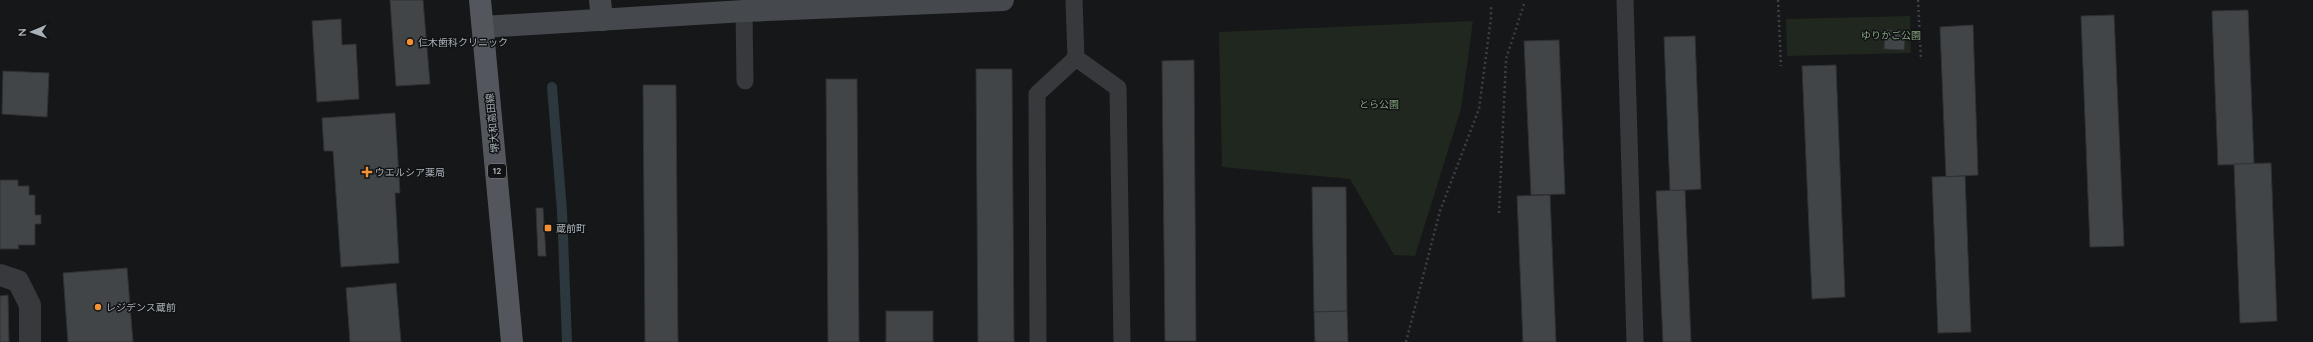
<svg xmlns="http://www.w3.org/2000/svg" width="2313" height="342" font-family="Quicksand,'Noto Sans JP',sans-serif">
  <style>
    .green { fill: #1f271e }
    .lines { fill: none; stroke-linecap: round; stroke-linejoin: round }
    .stream { stroke: #2c383d; stroke-width: 10 }
    .building { fill: #424548; stroke: #303134 }
    .path { stroke: #3d4144; stroke-width: 2.5; stroke-dasharray: 2 3; stroke-linecap: butt }
    .lane { stroke: #37393d; stroke-width: 17 }
    .street { stroke: #37393d; stroke-width: 22 }
    .secondary { stroke: #45494d; stroke-width: 22 }
    .primary { stroke: #53575d; stroke-width: 22 }
    .poi-dot { fill: #f39134; stroke: #111213; stroke-width: 1.5 }
    .labels { text-anchor: middle; stroke-width: 3; stroke-linejoin: round; paint-order: stroke }
    .shield { fill: #111213; stroke: #7b8186; stroke-width: 1 }
    .shield-label { font-size: 9px; font-weight: bold; fill: #a8b0b8 }
    .park-label { font-size: 10px; fill: #84a37f; stroke: #111213 }
    .poi-label { font-size: 10px; fill: #a8b0b8; stroke: #111213; text-anchor: start }
    .street-label { font-size: 10px; fill: #a8b0b8; stroke: #111213 }
  </style>
  <rect width="100%" height="100%" fill="#161718"/>
  <g class="green">
    <polygon points="1910,16 1911,53 1787,56 1786,19"/>
    <polygon points="1473,21 1461,109 1415,256 1394,255 1350,179 1222,167 1219,32"/>
  </g>
  <g class="lines">
    <polyline class="stream" points="552,87 562,211 567,342"/>
  </g>
  <g class="building">
    <polygon points="390,0 423,0 430,84 396,86"/>
    <polygon points="2248,10 2254,164 2218,165 2212,11"/>
    <polygon points="2114,15 2124,246 2090,247 2081,16"/>
    <polygon points="341,19 342,45 356,44 359,99 317,102 312,21"/>
    <polygon points="1973,25 1978,175 1946,177 1940,27"/>
    <polygon points="1885,30 1906,31 1904,50 1884,49"/>
    <polygon points="1695,36 1701,189 1670,191 1664,37"/>
    <polygon points="1559,40 1565,194 1531,195 1524,41"/>
    <polygon points="1194,60 1196,341 1165,341 1162,61"/>
    <polygon points="1836,65 1845,297 1812,299 1802,66"/>
    <polygon points="976,69 1012,69 1014,342 978,342"/>
    <polygon points="3,71 49,73 47,117 2,114"/>
    <polygon points="826,79 857,79 859,342 828,342"/>
    <polygon points="643,85 676,85 678,342 645,342"/>
    <polygon points="395,113 400,193 395,193 399,263 341,267 333,151 324,151 322,118"/>
    <polygon points="2271,163 2277,321 2240,323 2234,164"/>
    <polygon points="1965,176 1971,332 1938,333 1932,177"/>
    <polygon points="0,180 18,180 18,186 29,186 29,195 35,195 35,215 41,215 41,224 35,224 35,245 18,245 19,249 0,249"/>
    <polygon points="1312,187 1346,187 1347,311 1314,312"/>
    <polygon points="1685,190 1691,342 1663,342 1656,191"/>
    <polygon points="1550,195 1556,342 1523,342 1517,196"/>
    <polygon points="536,208 543,208 546,256 538,256"/>
    <polygon points="127,268 133,342 68,342 63,273"/>
    <polygon points="396,283 401,342 350,342 346,288"/>
    <polygon points="8,295 9,342 0,342 0,296"/>
    <rect x="886" y="311" width="47" height="31"/>
    <polygon points="1347,311 1348,342 1315,342 1314,312"/>
  </g>
  <g class="lines">
    <g class="path">
      <polyline points="1778,0 1781,66"/>
      <polyline points="1918,0 1921,60"/>
      <polyline points="1499,213 1506,59 1524,4"/>
      <polyline points="1406,342 1440,211 1479,109 1491,18 1491,5"/>
    </g>
    <g class="lane">
      <polyline points="1074,0 1076,58"/>
      <polyline points="1625,0 1635,342"/>
      <polyline points="744,11 745,81"/>
      <polyline points="1038,342 1037,94 1076,58 1118,88 1122,342"/>
    </g>
    <polyline class="street" points="0,275 18,281 30,305 30,342"/>
    <g class="secondary">
      <polyline points="600,0 602,20"/>
      <polyline points="483,27 744,11 1003,0"/>
    </g>
    <polyline class="primary" points="480,0 512,342"/>
  </g>
  <g class="poi-dot">
    <circle cx="410" cy="42" r="4"/>
    <path d="M365 166h4v4h4v4h-4v4h-4v-4h-4v-4h4z"/>
    <rect x="544" y="224" width="8" height="8" rx="2"/>
    <circle cx="98" cy="307" r="4"/>
  </g>
  <g class="labels">
    <rect class="shield" x="488" y="164" width="18" height="14" rx="3"/>
    <g class="shield-label">
      <text x="497" y="174">12</text>
    </g>
    <g class="park-label">
      <text x="1891" y="39">ゆりかご公園</text>
      <text x="1379" y="108">とら公園</text>
    </g>
    <g class="poi-label">
      <text x="418" y="46">仁木歯科クリニック</text>
      <text x="375" y="176">ウエルシア薬局</text>
      <text x="556" y="232">蔵前町</text>
      <text x="106" y="311">レジデンス蔵前</text>
    </g>
    <g class="street-label">
      <text transform="translate(492 123) rotate(-96)" y="4">堺大和高田線</text>
    </g>
  </g>
  <g transform="translate(32 32) rotate(268)" stroke="#111213" stroke-width="3" paint-order="stroke">
  <path d="M0-3L7 15L0 10L-7 15Z" fill="#a8b0b8"/>
  <text y="-6" font-size="11" font-weight="bold" text-anchor="middle" fill="#a8b0b8">N</text>
  </g>
</svg>
